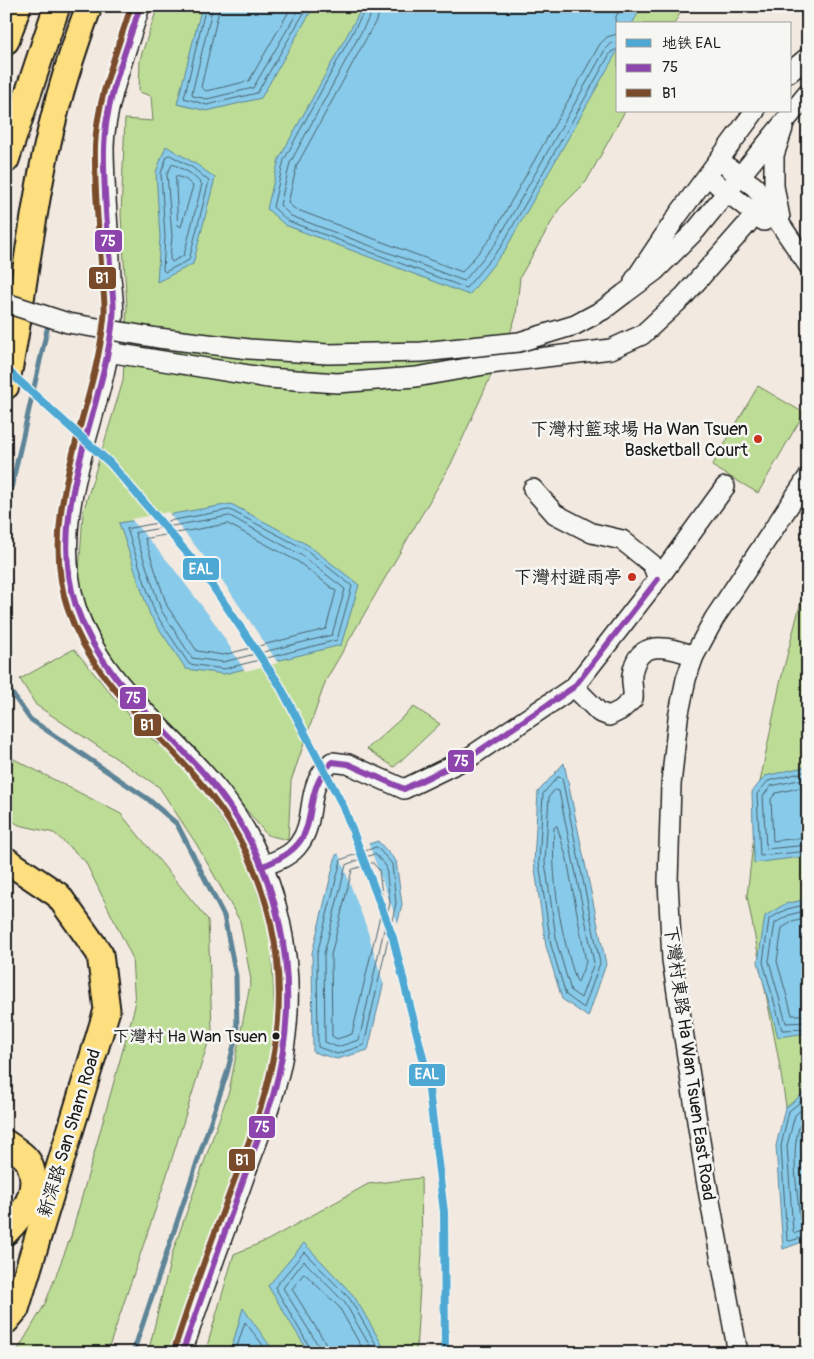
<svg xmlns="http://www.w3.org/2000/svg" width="814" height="1359" font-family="Pangolin,'LXGW WenKai TC',sans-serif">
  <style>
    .green { fill: #bddd96; stroke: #6c7c59 }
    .water { fill: #88cae9; stroke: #5d8497 }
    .pier { fill: #f2e9e0 }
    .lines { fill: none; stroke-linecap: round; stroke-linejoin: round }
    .shore { stroke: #47626e; stroke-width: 1 }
    .stream { stroke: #5d8497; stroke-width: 5 }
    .minor-casing { stroke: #1c1c1c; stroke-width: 22 }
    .major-casing { stroke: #1c1c1c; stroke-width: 29 }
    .minor { stroke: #f6f6f2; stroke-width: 19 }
    .major { stroke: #fddf80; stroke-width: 25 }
    .minor-bridge-casing { stroke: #1c1c1c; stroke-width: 22; stroke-linecap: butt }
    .minor-bridge { stroke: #f6f6f2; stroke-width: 19 }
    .bus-1-casing { stroke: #f6f6f2; stroke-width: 10 }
    .bus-2-casing { stroke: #f6f6f2; stroke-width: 10 }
    .bus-1 { stroke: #8e44ad; stroke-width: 6 }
    .bus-2 { stroke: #7a4b2a; stroke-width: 6 }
    .metro-1-casing { stroke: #f6f6f2; stroke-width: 11 }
    .metro-1 { stroke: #4ea8d4; stroke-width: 8 }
    .poi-dot { fill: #c8321e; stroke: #f6f6f2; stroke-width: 2 }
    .bus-dot { fill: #1c1c1c; stroke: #f6f6f2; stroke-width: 2 }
    .labels { text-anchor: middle; stroke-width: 5; stroke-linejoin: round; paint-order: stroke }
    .bus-label { font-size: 17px; fill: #1c1c1c; stroke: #f6f6f2; text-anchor: end }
    .poi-label { font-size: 18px; fill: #1c1c1c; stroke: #f6f6f2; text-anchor: end }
    .street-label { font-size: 18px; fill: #1c1c1c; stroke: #f6f6f2 }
    .line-badge { stroke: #f6f6f2; stroke-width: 2 }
    .badge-label { font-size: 14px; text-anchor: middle; font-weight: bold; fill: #fff }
  </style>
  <rect width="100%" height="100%" fill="#f2e9e0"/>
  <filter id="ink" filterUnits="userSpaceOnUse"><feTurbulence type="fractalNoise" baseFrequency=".02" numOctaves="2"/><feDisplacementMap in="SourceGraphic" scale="10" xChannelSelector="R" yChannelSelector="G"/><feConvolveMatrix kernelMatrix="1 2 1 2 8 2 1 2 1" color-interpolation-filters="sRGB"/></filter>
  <g filter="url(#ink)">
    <g class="green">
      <polygon points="158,6 684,6 674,24 618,24 618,111 625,111 586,182 559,209 520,277 516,316 509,336 451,464 326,680 291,781 288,840 267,835 204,758 112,664 78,589 83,512 123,381 127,307 121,215 125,119 153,121 151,96 139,92 140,59"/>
      <polygon points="758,386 804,413 758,493 712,466"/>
      <polygon points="808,594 808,1243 778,1056 747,896 760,782 780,683 801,601"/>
      <polygon points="74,649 139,728 190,771 247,858 271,936 275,1025 263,1094 184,1310 172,1353 148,1353 172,1254 229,1091 251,980 240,921 197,845 159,787 36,705 20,679"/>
      <polygon points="414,707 440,724 394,767 367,749"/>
      <polygon points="6,755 121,814 208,920 212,1030 164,1184 107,1353 16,1353 45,1304 71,1236 135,1006 132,957 85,861 54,833 19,825 6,817"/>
      <polygon points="421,1178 422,1252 416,1353 205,1353 234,1254 268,1240 368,1184"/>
    </g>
    <g class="water">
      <polygon points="202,6 314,6 261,98 207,111 177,104"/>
      <polygon points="363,6 642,6 632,24 618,24 618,50 505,250 469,295 285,225 267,209 279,159"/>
      <polygon points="166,146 196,164 215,178 193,264 157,282 160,237 156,172"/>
      <polygon points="231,504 308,545 359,585 341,645 224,674 186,669 150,615 119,523"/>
      <polygon points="564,763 606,964 588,1017 562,999 546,946 534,862 538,792"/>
      <polygon points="808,766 808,856 754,863 752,792 765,776"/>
      <polygon points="378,841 396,861 402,904 368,1050 337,1059 313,1052 312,953 336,855"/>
      <polygon points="808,899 808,1033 778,1037 758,962 765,916 785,904"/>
      <polygon points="808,1090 808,1240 783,1249 776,1146 785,1108"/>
      <polygon points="304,1243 354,1296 387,1353 309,1353 268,1286"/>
      <polygon points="243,1308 275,1353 230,1353"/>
    </g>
    <g class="pier">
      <polygon points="168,512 218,574 278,663 245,671 214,622 170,564 131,519"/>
      <polygon points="368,842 399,926 385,989 366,926 338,852"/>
    </g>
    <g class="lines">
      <g class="shore">
        <polyline points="206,6 184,98 207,105 257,93 308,6"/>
        <polyline points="213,6 192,93 193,96 207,99 253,88 301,6"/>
        <polyline points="220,6 201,87 206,91 249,81 292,6"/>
        <polyline points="367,6 284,160 273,207 288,221 466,288 501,247 611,52 618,49"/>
        <polyline points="373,6 371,14 290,163 280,205 291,216 464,281 496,243 606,48 611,43 618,42"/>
        <polyline points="380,6 378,17 297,165 288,203 295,209 462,272 490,239 600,44 607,37 617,34 615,19 621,6"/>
        <polygon points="170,155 193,168 209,181 189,260 165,272 163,270 165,237 161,173 167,156"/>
        <polygon points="173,164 190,173 202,184 184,255 172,262 170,259 172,236 167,174"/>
        <polygon points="176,176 185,179 193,186 181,227 178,225"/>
        <polygon points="230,510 305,549 352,586 337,640 224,669 189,664 155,613 127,529"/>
        <polygon points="230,516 301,555 345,589 332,635 223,662 192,658 161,610 135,533"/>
        <polygon points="228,524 297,561 336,591 326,629 223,655 197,651 167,606 145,539"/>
        <polyline points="808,771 768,781 757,794 760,856 808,851"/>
        <polygon points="558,777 562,778 600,963 584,1008 566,995 551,945 539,862 543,794"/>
        <polyline points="808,778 771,786 763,796 766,849 808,845"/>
        <polyline points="808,786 776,793 771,799 773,841 808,837"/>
        <polygon points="555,790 559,791 594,963 581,998 571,991 557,944 545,862 549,797"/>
        <path d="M557,826L567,859L586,962L578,982L576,980C560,931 551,880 554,828Z"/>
        <polygon points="377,847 392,864 396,903 364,1045 337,1054 318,1047 317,954 341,860"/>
        <polygon points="375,854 386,866 390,903 359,1040 337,1047 325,1042 324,954 346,865"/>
        <polygon points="373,863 379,870 383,903 352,1034 337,1039 332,1036 331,955 352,870"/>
        <polyline points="808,904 787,909 769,919 763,962 782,1030 808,1029"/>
        <polyline points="808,910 789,915 775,923 769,961 786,1023 808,1022"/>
        <polyline points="808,918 792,922 782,928 777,961 792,1015 808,1015"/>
        <polyline points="808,1096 789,1111 781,1146 787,1240 790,1241 808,1236"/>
        <polyline points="808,1104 795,1115 787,1146 793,1231 795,1233 808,1230"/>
        <path d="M808,1114C786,1130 798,1195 800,1220L808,1222"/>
        <polyline points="235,1353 245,1322 269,1353"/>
        <polyline points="313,1353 275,1287 304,1252 350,1299 381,1353"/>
        <polyline points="320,1353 318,1345 283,1288 304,1261 345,1303 374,1353"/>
        <polyline points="327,1353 325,1342 292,1289 304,1273 339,1307 365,1353"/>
      </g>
      <g class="stream">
        <polyline points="6,511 49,321"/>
        <polyline points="6,685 30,719 148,799 177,824 224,916 236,976 237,1033 227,1073 133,1353"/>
      </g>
      <defs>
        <g id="minor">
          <path d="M140,6C128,47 105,104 104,146C104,189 109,233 111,277C112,291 115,306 113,320C105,416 47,505 75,604C99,684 170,729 219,791C279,867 301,971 281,1065C272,1107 254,1148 240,1189C220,1243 200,1298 182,1353"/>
          <polyline points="790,72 808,57"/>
          <polyline points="729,168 755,187 808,265"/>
          <polyline points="717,184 764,221"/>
          <polyline points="780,218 774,186 774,155 783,128"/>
          <polyline points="634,281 678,215 755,111"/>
          <polyline points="624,294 655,271 696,230 808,93"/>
          <polyline points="108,352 268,378 337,383 416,377 490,364 611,349 642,335 684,296 756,214"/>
          <polyline points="533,489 555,514 592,533 622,540 652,564 658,579"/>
          <path d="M574,687L599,712L609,716L621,710L633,699C634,691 631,683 632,675C637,638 669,646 694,656"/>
          <path d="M263,866C276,861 291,856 299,844C318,819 303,786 332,762L348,764L404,789L470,757L574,687L658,579L725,487"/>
          <polyline points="738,1353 706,1179 672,960 668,881 671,785 678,718 686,679 694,656 714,619 808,477"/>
        </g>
        <g id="major">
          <polyline points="6,41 18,6"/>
          <polyline points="6,160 57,6"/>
          <path d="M6,386C23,304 30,220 49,138C59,93 73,50 89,6"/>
          <polyline points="6,860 58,895 100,954 107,1010 16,1309 6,1321"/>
          <path d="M6,1143C13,1148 26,1156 29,1163C41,1189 24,1214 6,1232"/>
        </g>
      </defs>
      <use href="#minor" class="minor-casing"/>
      <use href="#major" class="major-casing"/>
      <use href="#minor" class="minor"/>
      <use href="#major" class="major"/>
      <defs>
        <polyline id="minor-bridge" points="6,303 68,323 158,338 249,349 328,354 422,352 519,342 575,325 603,310 624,294"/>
      </defs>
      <use href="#minor-bridge" class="minor-bridge-casing"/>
      <use href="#minor-bridge" class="minor-bridge"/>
      <defs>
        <g id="bus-1">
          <path d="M140,6C126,52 105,100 104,148C103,191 108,235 111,277C112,291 115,304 113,318C104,412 45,511 76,606C98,673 153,717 199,768C281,858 306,980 273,1096L182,1353"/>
          <path d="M263,866C332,840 293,803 332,762L348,764L404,789L470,757L574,687L658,579"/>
        </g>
        <path id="bus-2" d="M131,6C117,52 97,98 95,146C94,189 99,233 102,276C103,290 106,305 104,319C94,414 36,513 68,610C94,688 164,733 212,797C270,872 291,970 272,1063C263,1110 243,1156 227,1200C208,1250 190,1300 174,1350"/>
      </defs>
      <use href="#bus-1" class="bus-1-casing"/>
      <use href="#bus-2" class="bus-2-casing"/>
      <use href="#bus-1" class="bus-1"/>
      <use href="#bus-2" class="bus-2"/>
      <defs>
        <polyline id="metro-1" points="6,369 110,463 201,569 279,684 344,808 393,938 427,1074 444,1212 445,1353"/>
      </defs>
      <use href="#metro-1" class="metro-1-casing"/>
      <use href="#metro-1" class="metro-1"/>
    </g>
  </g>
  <g class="poi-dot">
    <circle cx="758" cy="439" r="5"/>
    <circle cx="632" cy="577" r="5"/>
  </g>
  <circle class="bus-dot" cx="276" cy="1036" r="4.5"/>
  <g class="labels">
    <g class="bus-label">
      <text x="267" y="1042">下灣村 Ha Wan Tsuen</text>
    </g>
    <g class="poi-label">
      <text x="748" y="435">下灣村籃球場 Ha Wan Tsuen<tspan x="748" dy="21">Basketball Court</tspan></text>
      <text x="622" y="583">下灣村避雨亭</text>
    </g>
    <g class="street-label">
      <text transform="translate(690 1063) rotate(82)" y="6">下灣村東路 Ha Wan Tsuen East Road</text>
      <text transform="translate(69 1133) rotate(-73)" y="6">新深路 San Sham Road</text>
    </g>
  </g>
  <g class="line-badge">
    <rect x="94" y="229" width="29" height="24" rx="5" fill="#8e44ad"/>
    <rect x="88" y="266" width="29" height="24" rx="5" fill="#7a4b2a"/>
    <rect x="182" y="557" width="38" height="24" rx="5" fill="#4ea8d4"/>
    <rect x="119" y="686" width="28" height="24" rx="5" fill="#8e44ad"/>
    <rect x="133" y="713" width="29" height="24" rx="5" fill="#7a4b2a"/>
    <rect x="447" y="749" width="28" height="24" rx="5" fill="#8e44ad"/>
    <rect x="408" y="1063" width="38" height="24" rx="5" fill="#4ea8d4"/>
    <rect x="248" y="1115" width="28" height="24" rx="5" fill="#8e44ad"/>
    <rect x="228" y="1148" width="28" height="24" rx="5" fill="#7a4b2a"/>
  </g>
  <g class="badge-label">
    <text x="108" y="246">75</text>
    <text x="102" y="283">B1</text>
    <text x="201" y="574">EAL</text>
    <text x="133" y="703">75</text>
    <text x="147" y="730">B1</text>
    <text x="461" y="766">75</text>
    <text x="427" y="1079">EAL</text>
    <text x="262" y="1132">75</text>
    <text x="242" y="1165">B1</text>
  </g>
  <rect width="814" height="1359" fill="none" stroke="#f6f6f2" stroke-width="25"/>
  <rect x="12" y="12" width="789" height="1334" fill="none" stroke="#1c1c1c" stroke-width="2" filter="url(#ink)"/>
  <rect x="616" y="22" width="175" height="90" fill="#f6f6f2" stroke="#9f9f9c"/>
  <rect x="626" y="39" width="25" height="8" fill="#4ea8d4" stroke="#9f9f9c"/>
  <text x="662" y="48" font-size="15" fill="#1c1c1c">地铁 EAL</text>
  <rect x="626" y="64" width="25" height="8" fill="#8e44ad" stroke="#9f9f9c"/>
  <text x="662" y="72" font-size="15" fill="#1c1c1c">75</text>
  <rect x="626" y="89" width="25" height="8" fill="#7a4b2a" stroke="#9f9f9c"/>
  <text x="662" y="98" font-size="15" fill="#1c1c1c">B1</text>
</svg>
